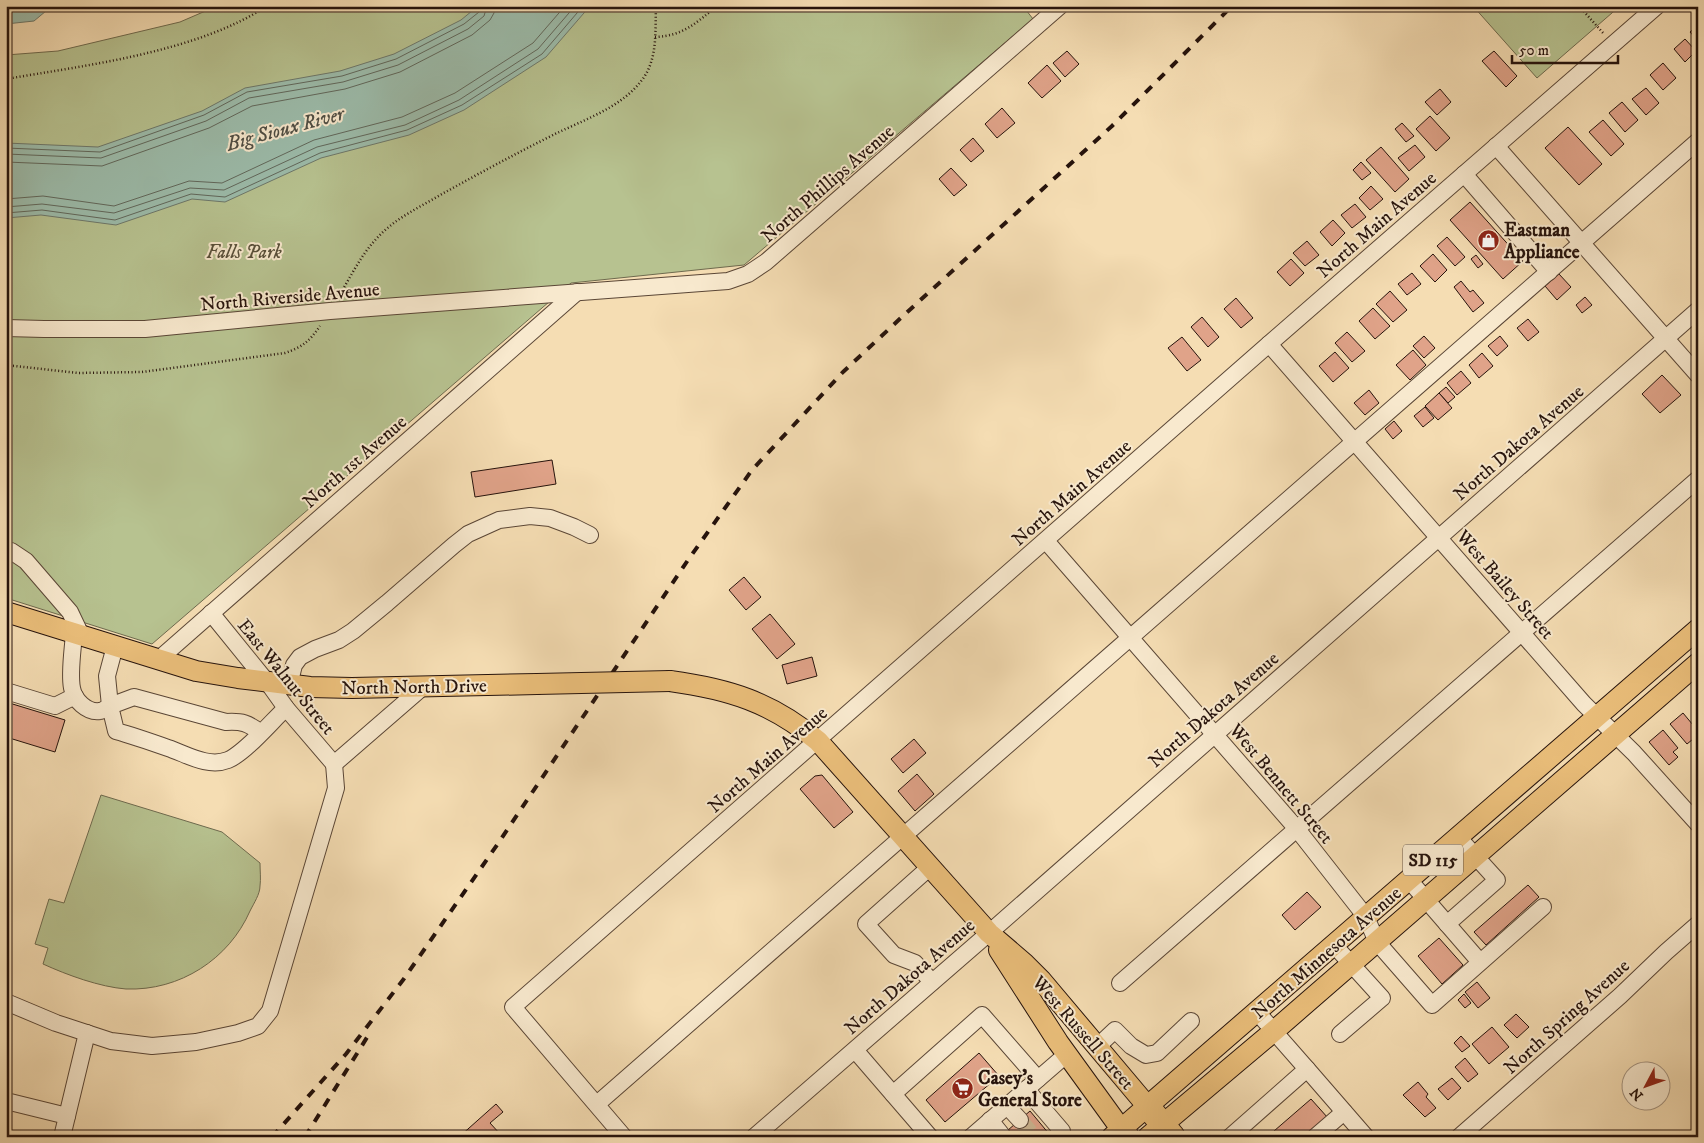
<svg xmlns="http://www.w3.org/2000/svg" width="1704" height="1143" font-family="'IM FELL DW Pica',serif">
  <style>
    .green { fill: #b7c290; stroke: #6e6a4e }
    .water { fill: #9cbcab; stroke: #6d786b }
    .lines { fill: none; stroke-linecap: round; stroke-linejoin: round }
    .shore { stroke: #61685c; stroke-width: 1 }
    .building { fill: #e0a389; stroke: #26130c }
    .minor-tunnel { stroke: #ccb592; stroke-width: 16; stroke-dasharray: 16 8; stroke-linecap: butt }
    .minor-casing { stroke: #5a4636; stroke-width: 18 }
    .major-casing { stroke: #26130c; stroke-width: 22 }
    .highway-casing { stroke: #26130c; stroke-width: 26 }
    .path { stroke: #26130c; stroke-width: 2.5; stroke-dasharray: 1 2.5; stroke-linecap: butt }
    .minor { stroke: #f8e9ce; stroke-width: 16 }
    .major { stroke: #eabe7a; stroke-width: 20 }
    .highway { stroke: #eabe7a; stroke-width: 24 }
    .rail { stroke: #26130c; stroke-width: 4; stroke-dasharray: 9 9; stroke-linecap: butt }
    .major-bridge-casing { stroke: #26130c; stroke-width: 22; stroke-linecap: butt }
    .major-bridge { stroke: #eabe7a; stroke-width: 20 }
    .labels { text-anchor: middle; stroke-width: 4; stroke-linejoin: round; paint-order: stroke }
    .shield { fill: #f8e9ce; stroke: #655346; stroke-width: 1 }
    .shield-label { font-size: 18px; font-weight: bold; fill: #26130c }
    .street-label { font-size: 19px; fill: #26130c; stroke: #f8e9ce }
    .poi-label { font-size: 19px; font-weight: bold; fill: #26130c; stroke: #f8e9ce; text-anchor: start }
    .park-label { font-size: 19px; font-style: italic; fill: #59503a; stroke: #f8e9ce }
    .water-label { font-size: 20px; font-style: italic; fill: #4f4e44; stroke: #f8e9ce }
  </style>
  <rect width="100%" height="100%" fill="#f5ddb3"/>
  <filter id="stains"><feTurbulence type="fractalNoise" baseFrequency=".004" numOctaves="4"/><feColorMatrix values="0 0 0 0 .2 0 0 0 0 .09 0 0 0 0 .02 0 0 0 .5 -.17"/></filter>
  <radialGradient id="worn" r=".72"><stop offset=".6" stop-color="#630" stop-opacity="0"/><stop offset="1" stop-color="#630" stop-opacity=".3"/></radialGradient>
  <g class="green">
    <polygon points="217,6 1023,6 1033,19 744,265 571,283 152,644 6,598 6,55 58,51 180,22"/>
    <polygon points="1473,6 1620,6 1537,78"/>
    <path d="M101,795L222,832L260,863C260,871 261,879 260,886C260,894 254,903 250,911C229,959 180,991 126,989C100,987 67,975 43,964L48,948L35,944L49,899L64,903Z"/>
  </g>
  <g class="water">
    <polygon points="6,6 52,6 34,21 6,24"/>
    <polygon points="478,6 590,6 546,57 464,110 409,135 321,158 225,202 192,199 116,225 41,215 6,218 6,143 98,147 202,111 245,88 340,71 394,54 461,20"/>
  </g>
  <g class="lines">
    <g class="shore">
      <polyline points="6,148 100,152 204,115 247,92 342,76 396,59 464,24 479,12 481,6"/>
      <polyline points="6,154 101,158 206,121 249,98 343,82 398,65 468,29 484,16 487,6"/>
      <polyline points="6,162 102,166 209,128 252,106 345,89 400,72 472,35 490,20 494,13 495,6"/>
      <polyline points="6,199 43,196 114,206 189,181 222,183 314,140 402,117 455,93 533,43 565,6"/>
      <polyline points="6,207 42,204 114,213 190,188 224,190 317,147 405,125 459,100 538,49 575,6"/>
      <polyline points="6,213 42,210 115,220 191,194 225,197 320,153 407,130 462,105 542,54 583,6"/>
    </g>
  </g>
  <g class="building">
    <polygon points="1698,25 1698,41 1690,32"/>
    <polygon points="1685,39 1696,51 1685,62 1674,49"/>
    <polygon points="1067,51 1079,64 1065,77 1053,63"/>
    <polygon points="1494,51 1517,76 1506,87 1482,61"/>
    <polygon points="1663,63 1676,78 1663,90 1650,75"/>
    <polygon points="1047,65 1061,81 1042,98 1028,83"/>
    <polygon points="1646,88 1659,103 1646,115 1632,99"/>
    <polygon points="1440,89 1451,102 1437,115 1425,102"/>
    <polygon points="1622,102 1638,120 1625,132 1609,113"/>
    <polygon points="1002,108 1015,123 997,138 985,124"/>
    <polygon points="1430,116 1450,138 1436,151 1416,129"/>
    <polygon points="1603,120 1624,144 1611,156 1589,132"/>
    <polygon points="1402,123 1414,136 1406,142 1395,129"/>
    <polygon points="1568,127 1602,164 1579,185 1545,148"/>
    <polygon points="973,138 984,151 971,162 960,150"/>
    <polygon points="1415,145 1425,157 1409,171 1398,158"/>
    <polygon points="1381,147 1409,179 1395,192 1366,160"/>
    <polygon points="1361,162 1371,173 1362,180 1353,170"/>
    <polygon points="951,168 967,185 954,196 939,179"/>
    <polygon points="1371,186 1383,199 1370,210 1359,198"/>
    <polygon points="1470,202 1523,261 1503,279 1450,220"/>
    <polygon points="1355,204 1366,217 1352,228 1341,215"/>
    <polygon points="1333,220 1345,233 1332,246 1320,232"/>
    <polygon points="1447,237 1465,257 1455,266 1437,246"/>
    <polygon points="1307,241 1319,255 1305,266 1293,253"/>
    <polygon points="1433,254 1447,270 1435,282 1420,266"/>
    <polygon points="1476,255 1483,264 1478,268 1471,259"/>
    <polygon points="1291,259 1304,273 1290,286 1277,272"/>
    <polygon points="1412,273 1421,284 1407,295 1398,284"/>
    <polygon points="1559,274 1571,287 1557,300 1545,286"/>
    <polygon points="1461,281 1470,292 1473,290 1484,303 1473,312 1454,287"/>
    <polygon points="1390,291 1407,310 1393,322 1376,304"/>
    <polygon points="1585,297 1592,305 1582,313 1576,305"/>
    <polygon points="1236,298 1253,318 1241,328 1224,309"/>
    <polygon points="1373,308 1390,326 1375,339 1359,321"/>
    <polygon points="1202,317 1219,337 1208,347 1191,327"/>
    <polygon points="1528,319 1539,332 1528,341 1517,328"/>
    <polygon points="1347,332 1365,351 1352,362 1335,343"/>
    <polygon points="1424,336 1435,348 1424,358 1413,346"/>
    <polygon points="1500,336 1508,346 1497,356 1488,346"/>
    <polygon points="1182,337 1201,360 1187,371 1168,348"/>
    <polygon points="1413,350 1426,365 1410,380 1396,365"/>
    <polygon points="1335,352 1349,368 1333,382 1319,366"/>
    <polygon points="1482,353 1493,366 1479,378 1469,365"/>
    <polygon points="1461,371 1471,383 1457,395 1447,383"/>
    <polygon points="1662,375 1681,395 1660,413 1642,394"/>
    <polygon points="1446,387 1455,397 1448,403 1439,393"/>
    <polygon points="1369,390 1379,403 1365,415 1354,403"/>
    <polygon points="1439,393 1452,408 1438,420 1425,406"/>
    <polygon points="1425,407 1434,418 1423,427 1414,416"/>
    <polygon points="1394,421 1402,431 1393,439 1385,429"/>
    <polygon points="552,460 556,484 475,497 471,472"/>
    <polygon points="744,577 761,597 746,610 729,590"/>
    <polygon points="770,614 795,644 777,659 752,629"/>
    <polygon points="812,657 817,676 787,684 782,665"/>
    <polygon points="6,702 65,720 55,752 6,737"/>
    <polygon points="1683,713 1698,731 1698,735 1687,744 1670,724"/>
    <polygon points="1663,730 1678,748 1673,752 1678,757 1669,765 1649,742"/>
    <polygon points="914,739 926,753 903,773 891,759"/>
    <polygon points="917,774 934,794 915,811 898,791"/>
    <polygon points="822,775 853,812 834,828 800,789 815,776"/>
    <polygon points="1528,885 1539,897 1486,945 1474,932"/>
    <polygon points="1307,892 1321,907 1295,930 1282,915"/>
    <polygon points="1439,938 1463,965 1442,984 1418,956"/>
    <polygon points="1477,982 1490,998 1478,1008 1465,992"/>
    <polygon points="1464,994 1471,1003 1465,1008 1458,1000"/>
    <polygon points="1516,1014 1529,1027 1517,1038 1504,1025"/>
    <polygon points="1492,1027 1509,1047 1489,1064 1472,1044"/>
    <polygon points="1461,1036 1470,1046 1462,1052 1454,1043"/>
    <polygon points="979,1053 999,1076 945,1122 926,1100"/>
    <polygon points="1465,1058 1478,1074 1468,1082 1455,1067"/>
    <polygon points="1452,1078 1461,1088 1448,1100 1438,1089"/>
    <polygon points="1418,1082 1428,1094 1426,1097 1436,1108 1425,1117 1403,1095"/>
    <polygon points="1311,1099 1328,1118 1307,1137 1279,1137 1274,1131"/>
    <polygon points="496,1104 503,1112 490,1123 501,1135 498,1137 459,1137"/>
    <polygon points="1030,1111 1050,1135 1048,1137 1000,1137"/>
  </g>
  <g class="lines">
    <polyline class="minor-tunnel" points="1020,1120 1034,1137"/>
    <defs>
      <g id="minor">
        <polyline points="1496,146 1698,375"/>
        <polyline points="1464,174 1549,272"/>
        <polyline points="6,328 44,329 145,329 330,311 728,281 748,274 766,262 1060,6"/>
        <polyline points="1269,344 1584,704 1634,753 1698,824"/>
        <polyline points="1046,541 1297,829 1366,917 1377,942 1432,1005 1543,907"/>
        <polyline points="6,551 11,551 26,561 70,612 81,635"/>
        <polyline points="211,613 271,687 286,708 334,764"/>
        <path d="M74,633C73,649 69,673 72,688C74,700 87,713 100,711C103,711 107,707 110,706L107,676L115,646"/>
        <polyline points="158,660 577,292"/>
        <polyline points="289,685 294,665 300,657 315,649 339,640 353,631 387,603 454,545 468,534 499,520 530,516 550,518 574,527 590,535"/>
        <polyline points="6,691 55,706 75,696"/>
        <path d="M261,733C248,723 242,721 226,722L134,697L110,706L116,731C134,736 151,742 168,748C186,754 208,768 228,760C245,753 271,722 286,708"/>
        <polyline points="334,764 424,686"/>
        <polyline points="930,867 866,924 894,955 915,963 932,982"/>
        <polyline points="1409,880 1480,962"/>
        <polyline points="1447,924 1497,880 1458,837"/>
        <polyline points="1334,945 1382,998 1340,1034"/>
        <polyline points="1120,983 1698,479"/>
        <polyline points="6,1002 56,1023 111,1041 152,1046 196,1042 238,1033 258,1026 270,1011 336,788 334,764"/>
        <polyline points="1257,1012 1307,1069"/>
        <polyline points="1097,1047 1115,1030 1131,1046 1146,1055 1157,1053 1191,1021"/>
        <polyline points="855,1050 930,1137"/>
        <polyline points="1026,1089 1062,1131 1056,1137"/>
        <polyline points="893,1094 982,1015 1038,1079"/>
        <polyline points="6,1101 67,1116"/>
        <polyline points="597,1104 1698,141"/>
        <polyline points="1007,1106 1020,1120"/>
        <polyline points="990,1120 1002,1135"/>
        <polyline points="62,1137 87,1033"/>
        <polyline points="624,1137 513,1007 1269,344 1657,6"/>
        <polyline points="754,1137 989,933 1698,310"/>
        <polyline points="971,1137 1067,1054"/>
        <polyline points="1230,1137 1307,1069 1366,1137"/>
        <polyline points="1315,1137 1344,1112"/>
        <polyline points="1459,1137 1620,996 1666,952 1698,924"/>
      </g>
      <g id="major">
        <polyline points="6,612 196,671 238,678 310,687 352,688 537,684"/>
        <path d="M670,681C729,689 771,702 818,741L989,933L1024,963L1041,980L1148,1107"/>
        <polyline points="999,950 1058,1042 1121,1129"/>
        <polyline points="1112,1137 1698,629"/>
        <polyline points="1148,1137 1274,1031 1698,663"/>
      </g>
      <g id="highway">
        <polyline points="1148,1107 1173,1137"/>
        <polyline points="1121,1129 1127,1137"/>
      </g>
    </defs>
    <use href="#minor" class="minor-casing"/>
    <use href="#major" class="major-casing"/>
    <use href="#highway" class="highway-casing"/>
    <g class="path">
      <polyline points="1579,6 1604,34"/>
      <path d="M655,37C683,36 696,23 717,6"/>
      <path d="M6,79C88,65 197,52 267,6"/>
      <path d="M339,296C351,276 362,253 379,236C396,218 420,207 442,194C478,174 515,154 553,135C583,120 621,108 642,80C658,59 655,31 656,6"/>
      <path d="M6,365L78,373L142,372L285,353C302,347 309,342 320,326"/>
    </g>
    <use href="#minor" class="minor"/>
    <use href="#major" class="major"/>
    <use href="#highway" class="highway"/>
    <g class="rail">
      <polyline points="272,1137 346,1054 403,980 497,845 688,560 752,470 843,372 904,315 1112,126 1232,6"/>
      <polyline points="305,1137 371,1031"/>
    </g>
    <defs>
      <polyline id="major-bridge" points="537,684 670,681"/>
    </defs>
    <use href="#major-bridge" class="major-bridge-casing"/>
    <use href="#major-bridge" class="major-bridge"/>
  </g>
  <defs>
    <symbol id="shop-disc" viewBox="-11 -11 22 22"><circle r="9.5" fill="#8f2418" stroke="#f8e9ce"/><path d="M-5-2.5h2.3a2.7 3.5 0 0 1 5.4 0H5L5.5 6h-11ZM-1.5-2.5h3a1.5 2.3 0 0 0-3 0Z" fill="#fff"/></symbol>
    <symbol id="supermarket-disc" viewBox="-11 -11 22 22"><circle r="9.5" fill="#8f2418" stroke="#f8e9ce"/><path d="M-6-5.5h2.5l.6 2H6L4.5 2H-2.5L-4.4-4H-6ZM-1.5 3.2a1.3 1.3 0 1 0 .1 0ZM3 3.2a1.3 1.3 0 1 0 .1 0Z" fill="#fff"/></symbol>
  </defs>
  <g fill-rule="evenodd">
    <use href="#shop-disc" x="1476" y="228" width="25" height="25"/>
    <use href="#supermarket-disc" x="950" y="1076" width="25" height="25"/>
  </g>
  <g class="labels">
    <rect class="shield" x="1403" y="844.5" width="60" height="31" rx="4"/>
    <g class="shield-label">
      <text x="1433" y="866">SD 115</text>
    </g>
    <g class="street-label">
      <text transform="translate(827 183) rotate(-41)" y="7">North Phillips Avenue</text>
      <text transform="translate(1376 224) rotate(-41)" y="7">North Main Avenue</text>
      <text transform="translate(290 296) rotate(-5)" y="7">North Riverside Avenue</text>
      <text transform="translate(1518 442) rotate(-41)" y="7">North Dakota Avenue</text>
      <text transform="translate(354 461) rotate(-41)" y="7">North 1st Avenue</text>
      <text transform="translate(1071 492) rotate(-41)" y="7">North Main Avenue</text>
      <text transform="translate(1506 584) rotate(49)" y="7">West Bailey Street</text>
      <text transform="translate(287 676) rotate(51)" y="7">East Walnut Street</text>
      <text transform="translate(414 686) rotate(-1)" y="7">North North Drive</text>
      <text transform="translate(1213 709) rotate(-41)" y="7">North Dakota Avenue</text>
      <text transform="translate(767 759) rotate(-41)" y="7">North Main Avenue</text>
      <text transform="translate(1282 783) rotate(50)" y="7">West Bennett Street</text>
      <text transform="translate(1326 952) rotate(-41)" y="7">North Minnesota Avenue</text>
      <text transform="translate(909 976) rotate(-41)" y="7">North Dakota Avenue</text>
      <text transform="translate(1566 1016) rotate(-42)" y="7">North Spring Avenue</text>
      <text transform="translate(1084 1032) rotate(49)" y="7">West Russell Street</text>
    </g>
    <g class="poi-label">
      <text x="1504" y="236">Eastman<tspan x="1504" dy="22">Appliance</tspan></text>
      <text x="978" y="1084">Casey's<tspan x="978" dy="22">General Store</tspan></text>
    </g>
    <g class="park-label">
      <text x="244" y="258">Falls Park</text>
    </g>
    <g class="water-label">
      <text transform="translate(285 128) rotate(-15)" y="7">Big Sioux River</text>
    </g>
  </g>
  <rect width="1704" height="1143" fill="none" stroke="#f5ddb3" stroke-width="25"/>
  <rect x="8" y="8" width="1689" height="1128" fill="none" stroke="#26130c" stroke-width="2.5"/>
  <rect x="12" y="12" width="1679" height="1118" fill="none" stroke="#26130c"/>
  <g transform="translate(1646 1086) rotate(229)"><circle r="24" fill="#f8e9ce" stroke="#a49380"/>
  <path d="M0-4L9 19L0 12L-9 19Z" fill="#8f2418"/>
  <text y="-8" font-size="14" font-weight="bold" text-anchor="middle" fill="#26130c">N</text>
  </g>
  <path d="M1512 55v8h106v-8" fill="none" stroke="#26130c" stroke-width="2.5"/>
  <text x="1519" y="55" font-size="15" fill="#26130c" stroke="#f8e9ce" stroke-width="4" paint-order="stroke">50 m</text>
  <rect width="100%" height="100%" filter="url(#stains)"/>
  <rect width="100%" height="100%" fill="url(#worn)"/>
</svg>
